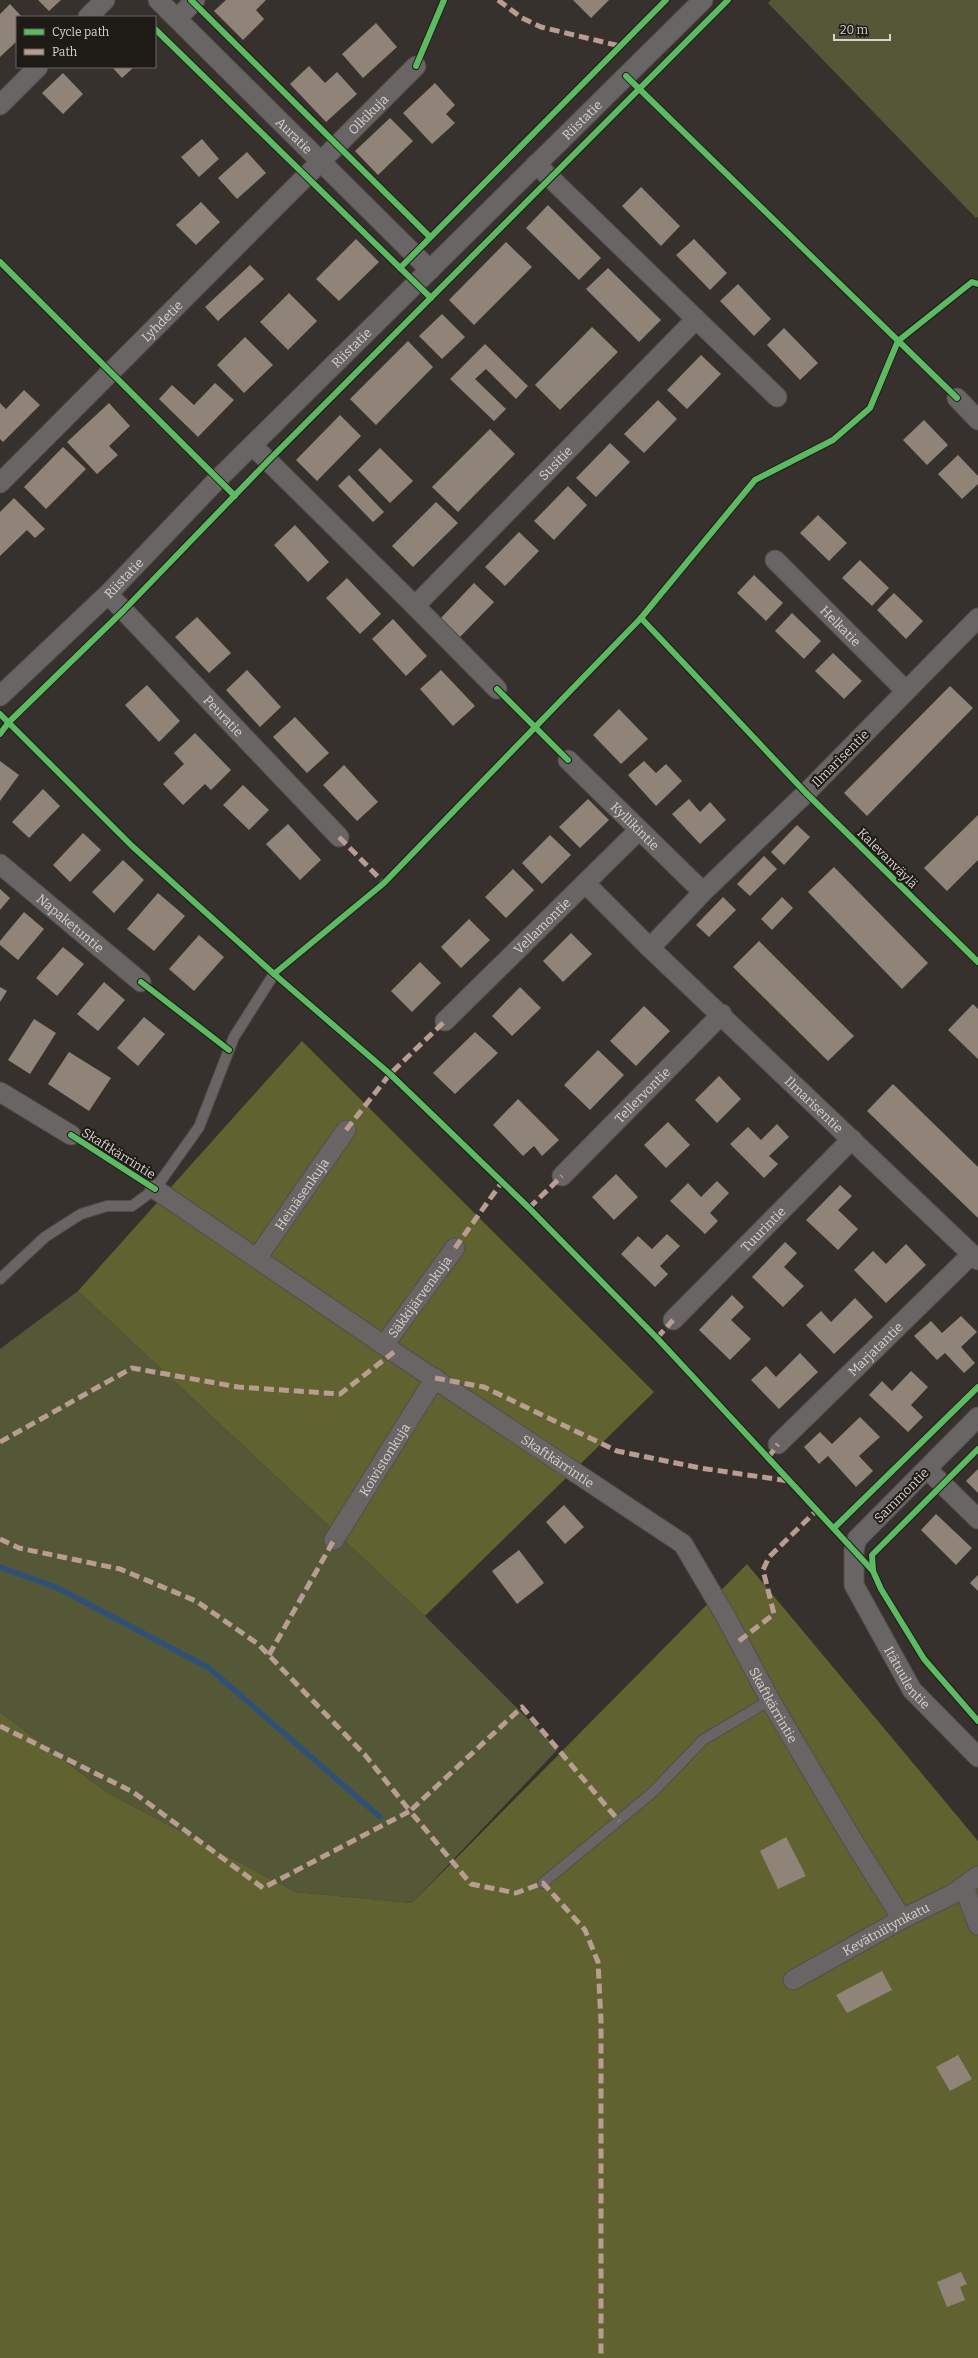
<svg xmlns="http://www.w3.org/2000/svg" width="978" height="2358" font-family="Bitter,serif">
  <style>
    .green { fill: #555837 }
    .forest { fill: #60632f }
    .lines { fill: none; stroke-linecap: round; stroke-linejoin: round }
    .stream { stroke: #2f5077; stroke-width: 5.5 }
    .building { fill: #908479 }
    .lane-casing { stroke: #534e4b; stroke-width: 12 }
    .street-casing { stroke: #534e4b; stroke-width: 21 }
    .lane { stroke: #686564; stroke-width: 10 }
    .street { stroke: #686564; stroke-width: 19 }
    .quiet { stroke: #b99d93; stroke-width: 5; stroke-dasharray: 10 5; stroke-linecap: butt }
    .cycleway-casing { stroke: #1e1a16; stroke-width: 8 }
    .cycleway { stroke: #5cba63; stroke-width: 6 }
    .labels { text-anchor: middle; stroke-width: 4; stroke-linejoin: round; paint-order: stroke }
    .street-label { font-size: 13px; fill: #d9d3cf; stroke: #1e1a16 }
  </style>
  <rect width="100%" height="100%" fill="#36312d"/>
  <g class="green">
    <polygon points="771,0 978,0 978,217 976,218 768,3"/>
    <polygon points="78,1291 425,1616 558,1749 412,1903 295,1892 106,1792 0,1712 0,1349"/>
  </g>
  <g class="forest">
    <polygon points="302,1041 654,1392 425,1616 78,1291"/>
    <polygon points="747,1564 978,1841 978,2358 0,2358 0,1712 106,1792 295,1892 412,1903"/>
  </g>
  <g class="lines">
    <polyline class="stream" points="0,1567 58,1588 209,1668 380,1817"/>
  </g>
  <g class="building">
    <polygon points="38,0 61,0 49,11"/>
    <polygon points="226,0 266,0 256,10 264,19 243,40 214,11"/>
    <polygon points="573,0 609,0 591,18"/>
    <polygon points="10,4 22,17 17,17 17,41 0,57 0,14"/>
    <polygon points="376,23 397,47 363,78 342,54"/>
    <polygon points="309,66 325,83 337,72 357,94 326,122 290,84"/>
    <polygon points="112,67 134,67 122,78"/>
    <polygon points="63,73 83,94 63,114 42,93"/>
    <polygon points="435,83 455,105 446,114 455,123 432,144 403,113"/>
    <polygon points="390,118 413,141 378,175 355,151"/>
    <polygon points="202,139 219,159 199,177 181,157"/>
    <polygon points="247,152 266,173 237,199 218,178"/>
    <polygon points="641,187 680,226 661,246 622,206"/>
    <polygon points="201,202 220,222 196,245 176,225"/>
    <polygon points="548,205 601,258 579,280 526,228"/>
    <polygon points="356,239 379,262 339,301 316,279"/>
    <polygon points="694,239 727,273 710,290 676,255"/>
    <polygon points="506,242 532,267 474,325 449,300"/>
    <polygon points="250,265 264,279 218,321 205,307"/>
    <polygon points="608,268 661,320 639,342 586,289"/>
    <polygon points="738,284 771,319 754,336 720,301"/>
    <polygon points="289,293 317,321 288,350 260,322"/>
    <polygon points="442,314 465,337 442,359 419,336"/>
    <polygon points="592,327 618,352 560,410 535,385"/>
    <polygon points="784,328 818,363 800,380 767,345"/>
    <polygon points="245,337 273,365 244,393 217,365"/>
    <polygon points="408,341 433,367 376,425 350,399"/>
    <polygon points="485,344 528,386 516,399 486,369 475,379 506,409 494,421 450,379"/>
    <polygon points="701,355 721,374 687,409 667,390"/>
    <polygon points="215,383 234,400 198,437 159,399 172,385 194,405"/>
    <polygon points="24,390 40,405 3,442 0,439 0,403 6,409"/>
    <polygon points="658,400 677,419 644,453 624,434"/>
    <polygon points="109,403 130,426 109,446 118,455 97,474 67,442"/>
    <polygon points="340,415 361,436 317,481 296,460"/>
    <polygon points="924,420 948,445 927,465 903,440"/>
    <polygon points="490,429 515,454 458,512 432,487"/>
    <polygon points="610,443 630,462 596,497 576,478"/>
    <polygon points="63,447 86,469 46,509 24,487"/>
    <polygon points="380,448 413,481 390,503 358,470"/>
    <polygon points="958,455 978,476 978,484 962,499 938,474"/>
    <polygon points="349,475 384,512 373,522 338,486"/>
    <polygon points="568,486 587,505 554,540 534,521"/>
    <polygon points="14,498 45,529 35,538 27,530 0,556 0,512"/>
    <polygon points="436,502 458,523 413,567 392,546"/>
    <polygon points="818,515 847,543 829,561 800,533"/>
    <polygon points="295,525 329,562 308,582 274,545"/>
    <polygon points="519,532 539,551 505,586 485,567"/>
    <polygon points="860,560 889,588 872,606 842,578"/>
    <polygon points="754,575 783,603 766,621 737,593"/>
    <polygon points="347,578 381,614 360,634 326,598"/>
    <polygon points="474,583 494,602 460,637 441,618"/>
    <polygon points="894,593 923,621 906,639 877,610"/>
    <polygon points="792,613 821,641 804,659 775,631"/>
    <polygon points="197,617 231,653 209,673 175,637"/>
    <polygon points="393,619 427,656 406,676 372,639"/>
    <polygon points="833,653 862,681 844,699 815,671"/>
    <polygon points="247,670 281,707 260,727 226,690"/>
    <polygon points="441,670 475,706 453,726 420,689"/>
    <polygon points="147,685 180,721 159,742 125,705"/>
    <polygon points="950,686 973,708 867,816 844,793"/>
    <polygon points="619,709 648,739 621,764 593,735"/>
    <polygon points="295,717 329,753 307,773 273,737"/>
    <polygon points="195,733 231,770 211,790 205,784 183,805 163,784 184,764 174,753"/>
    <polygon points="0,761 19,775 0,801"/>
    <polygon points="644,761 656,773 666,764 682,781 656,806 628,775"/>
    <polygon points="344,765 378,802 357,821 323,785"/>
    <polygon points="243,785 269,810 249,830 223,805"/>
    <polygon points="43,789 60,806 29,838 12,822"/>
    <polygon points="588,799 609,820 580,848 559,827"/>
    <polygon points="689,799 700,812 710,802 726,820 700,844 672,814"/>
    <polygon points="978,815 978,860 947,891 924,868"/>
    <polygon points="288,824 321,860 300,880 266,844"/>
    <polygon points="797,825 810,837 784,865 771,852"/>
    <polygon points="83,833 101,850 70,882 53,865"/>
    <polygon points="550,835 571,855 542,884 522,863"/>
    <polygon points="764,856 777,869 750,896 737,884"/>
    <polygon points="123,860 144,880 114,913 92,892"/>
    <polygon points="834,867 928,963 902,989 808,892"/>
    <polygon points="513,869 534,890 506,918 485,897"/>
    <polygon points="0,889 10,898 0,910"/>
    <polygon points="158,893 185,916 154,951 127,929"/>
    <polygon points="723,897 736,910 709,937 696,925"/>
    <polygon points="782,897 793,908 772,930 761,919"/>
    <polygon points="24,912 44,929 18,960 0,945 0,941"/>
    <polygon points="469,919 490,940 461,968 441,947"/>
    <polygon points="571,933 592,954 563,982 543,961"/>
    <polygon points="199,935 224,957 194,991 169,969"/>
    <polygon points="759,941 854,1036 828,1061 733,967"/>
    <polygon points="63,947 84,964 57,996 36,978"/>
    <polygon points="420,962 441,983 412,1012 391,991"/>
    <polygon points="104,982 125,1000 98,1031 77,1014"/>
    <polygon points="0,987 7,991 0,1002"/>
    <polygon points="520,987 541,1008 512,1036 492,1016"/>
    <polygon points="973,1004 978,1009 978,1059 948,1030"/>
    <polygon points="644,1006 670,1031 636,1066 610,1041"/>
    <polygon points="144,1017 165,1034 138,1066 117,1048"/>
    <polygon points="34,1019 56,1033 30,1074 8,1060"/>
    <polygon points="475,1032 498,1053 455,1094 433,1073"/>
    <polygon points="598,1050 624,1075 590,1110 564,1085"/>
    <polygon points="69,1052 111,1078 89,1111 48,1084"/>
    <polygon points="719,1076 741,1099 717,1123 695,1100"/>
    <polygon points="893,1084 978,1167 978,1218 867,1111"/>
    <polygon points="518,1099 559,1140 542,1156 534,1146 523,1156 493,1125"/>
    <polygon points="668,1122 690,1145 666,1168 644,1145"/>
    <polygon points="777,1124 789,1137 769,1156 778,1164 764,1178 730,1144 748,1127 761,1140"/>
    <polygon points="616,1174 638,1197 614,1220 592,1197"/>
    <polygon points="717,1181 729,1193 710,1213 718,1221 705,1234 670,1201 688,1183 701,1197"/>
    <polygon points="840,1185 852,1196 838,1210 858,1229 838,1250 806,1220"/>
    <polygon points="667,1234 680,1246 660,1266 668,1274 655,1287 621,1254 638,1236 652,1249"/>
    <polygon points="785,1242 797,1253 784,1267 804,1286 783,1307 752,1277"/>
    <polygon points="906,1244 926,1265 886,1303 854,1270 873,1251 886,1264"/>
    <polygon points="732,1295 744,1307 731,1320 751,1339 730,1360 699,1330"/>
    <polygon points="855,1298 873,1317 834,1354 806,1325 821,1311 831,1322"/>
    <polygon points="961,1316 977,1332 961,1347 975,1363 964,1373 945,1353 937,1360 914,1336 931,1321 942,1333"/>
    <polygon points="800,1353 818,1372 779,1409 751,1380 766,1366 776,1377"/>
    <polygon points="911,1371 928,1387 911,1405 923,1417 908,1432 869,1395 882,1381 892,1391"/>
    <polygon points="860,1417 880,1437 859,1456 873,1471 856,1487 828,1456 819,1464 804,1447 820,1432 832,1444"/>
    <polygon points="978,1469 978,1493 966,1481"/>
    <polygon points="564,1505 584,1527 565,1544 546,1522"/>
    <polygon points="936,1514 972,1548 956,1565 921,1530"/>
    <polygon points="519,1550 544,1583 517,1604 492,1571"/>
    <polygon points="978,1575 978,1591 970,1583"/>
    <polygon points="786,1837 806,1876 778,1889 760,1851"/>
    <polygon points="882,1971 892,1990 847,2013 836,1995"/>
    <polygon points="958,2055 972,2079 950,2091 936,2067"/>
    <polygon points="961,2272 967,2284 960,2287 965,2300 947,2307 937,2282"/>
  </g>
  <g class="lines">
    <defs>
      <g id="lane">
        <polyline points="0,1279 45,1237 81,1214 107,1206 132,1206 155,1189 199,1127 234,1037 274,974"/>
        <polyline points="543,1883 653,1792 703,1740 770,1700"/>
      </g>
      <g id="street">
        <path id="s1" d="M158,0L430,270"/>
        <polyline points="88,17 105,0"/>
        <polyline points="178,18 195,0"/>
        <polyline points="0,105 38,67"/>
        <polyline points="696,319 777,397"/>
        <polyline points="957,398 978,420"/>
        <path id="s2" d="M253,446L415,606L696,319L536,164"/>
        <path id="s3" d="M0,483L416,66"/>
        <path id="s4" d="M775,560L906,691"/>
        <path id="s5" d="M108,594L339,837"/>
        <polyline points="415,606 497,689"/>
        <path id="s6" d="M978,618L806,793L703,892L650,948L978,1260"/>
        <path id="s7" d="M0,696L108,594L218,479L703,0"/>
        <path id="s8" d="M568,760L703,892"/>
        <path id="s9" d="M0,864L141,982"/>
        <polyline points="585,883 650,948"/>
        <path id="s10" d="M445,1021L638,831"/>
        <polyline points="0,1092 71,1135"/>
        <path id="s11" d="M562,1176L722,1014"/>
        <path id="s12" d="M155,1189L394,1352L683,1544L726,1617L770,1700L852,1839L902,1919"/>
        <path id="s13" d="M257,1258L346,1130"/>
        <path id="s14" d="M673,1320L852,1139"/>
        <path id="s15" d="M384,1345L455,1248"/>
        <path id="s16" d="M978,1417L857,1539L854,1550V1585L912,1690L978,1757"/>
        <path id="s17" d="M778,1444L972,1254"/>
        <polyline points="927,1469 978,1519"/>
        <path id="s18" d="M334,1540L435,1378"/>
        <polyline points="964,1887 978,1925"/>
        <path id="s19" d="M793,1980L902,1919L953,1894L978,1876"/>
      </g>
    </defs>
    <use href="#lane" class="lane-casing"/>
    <use href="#street" class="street-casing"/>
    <use href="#lane" class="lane"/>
    <use href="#street" class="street"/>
    <g class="quiet">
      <polyline points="498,0 522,18 541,27 620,46"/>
      <polyline points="339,837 384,883"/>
      <polyline points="346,1130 390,1074 445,1021"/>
      <polyline points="529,1208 562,1176"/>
      <polyline points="455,1248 502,1182"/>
      <polyline points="657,1338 673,1320"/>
      <polyline points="435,1378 484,1387 617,1451 700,1468 789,1481"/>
      <polyline points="0,1442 132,1368 238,1387 340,1394 394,1352"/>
      <polyline points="768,1458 778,1444"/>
      <polyline points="0,1539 19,1548 120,1569 196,1601 258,1644 365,1755 410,1811 522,1707 619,1821"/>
      <polyline points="739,1641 774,1614 763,1570 769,1557 817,1510"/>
      <polyline points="269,1655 334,1540"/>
      <polyline points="0,1726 133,1792 263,1888 410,1811 471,1884 516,1893 543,1883 585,1930 598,1962 601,2021 601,2358"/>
    </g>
    <defs>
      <g id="cycleway">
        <polyline points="191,0 430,237"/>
        <polyline points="155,29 431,298"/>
        <polyline points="416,66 444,0"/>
        <polyline points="626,76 957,398"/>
        <polyline points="0,262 235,496"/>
        <polyline points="400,268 666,0"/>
        <polyline points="641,618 806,793 978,962"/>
        <polyline points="497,689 568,760"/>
        <polyline points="0,714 132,846 274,974 390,1074 529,1208 657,1338 873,1571"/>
        <polyline points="0,734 9,722 123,611 268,461 728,0"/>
        <polyline points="274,974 384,883 641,618 755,480 833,440 870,408 898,341 972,282 978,284"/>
        <polyline points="141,982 229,1050"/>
        <polyline points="71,1135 155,1189"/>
        <polyline points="978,1449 872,1555 873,1571 881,1589 924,1659 978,1721"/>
        <polyline points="834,1528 978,1387"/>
      </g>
    </defs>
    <use href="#cycleway" class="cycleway-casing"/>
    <use href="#cycleway" class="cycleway"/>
  </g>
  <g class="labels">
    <g class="street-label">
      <text dy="5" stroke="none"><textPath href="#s3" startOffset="521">Olkikuja</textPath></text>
      <text dy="5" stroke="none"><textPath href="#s7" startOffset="819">Riistatie</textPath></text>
      <text dy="5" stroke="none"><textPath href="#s1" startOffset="192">Auratie</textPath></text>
      <text dy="5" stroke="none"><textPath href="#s3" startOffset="229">Lyhdetie</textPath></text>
      <text dy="5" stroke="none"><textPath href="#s7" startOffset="495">Riistatie</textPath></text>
      <text dy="5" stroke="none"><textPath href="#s2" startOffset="428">Susitie</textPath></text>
      <text dy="5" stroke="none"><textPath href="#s7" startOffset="171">Riistatie</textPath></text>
      <text dy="5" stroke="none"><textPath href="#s4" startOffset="93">Helkatie</textPath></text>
      <text dy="5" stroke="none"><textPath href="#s5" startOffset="168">Peuratie</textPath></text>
      <text transform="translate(840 758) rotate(-45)" y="5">Ilmarisentie</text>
      <text dy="5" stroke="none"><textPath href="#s8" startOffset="94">Kyllikintie</textPath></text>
      <text transform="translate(888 858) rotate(45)" y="5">Kalevanväylä</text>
      <text dy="5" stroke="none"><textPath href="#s9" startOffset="92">Napaketuntie</textPath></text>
      <text dy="5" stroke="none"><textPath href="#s10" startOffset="136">Vellamontie</textPath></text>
      <text dy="5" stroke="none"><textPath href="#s11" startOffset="114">Tellervontie</textPath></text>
      <text dy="5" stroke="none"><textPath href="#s6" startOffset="692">Ilmarisentie</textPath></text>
      <text transform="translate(119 1153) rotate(32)" y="5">Skaftkärrintie</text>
      <text dy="5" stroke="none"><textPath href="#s13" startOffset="78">Heinäsenkuja</textPath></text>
      <text dy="5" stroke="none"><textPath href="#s14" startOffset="128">Tuurintie</textPath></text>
      <text dy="5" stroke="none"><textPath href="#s15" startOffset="60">Säkkijärvenkuja</textPath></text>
      <text dy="5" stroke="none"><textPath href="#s17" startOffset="136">Marjatantie</textPath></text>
      <text dy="5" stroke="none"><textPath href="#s18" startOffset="95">Koivistonkuja</textPath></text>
      <text dy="5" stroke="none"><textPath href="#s12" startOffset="486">Skaftkärrintie</textPath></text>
      <text transform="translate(901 1495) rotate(-45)" y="5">Sammontie</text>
      <text dy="5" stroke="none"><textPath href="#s16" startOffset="325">Itätuulentie</textPath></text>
      <text dy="5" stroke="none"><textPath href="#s12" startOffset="821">Skaftkärrintie</textPath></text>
      <text dy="5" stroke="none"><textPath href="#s19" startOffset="106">Kevätniitynkatu</textPath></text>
    </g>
  </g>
  <rect x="16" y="16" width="140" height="52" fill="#1e1a16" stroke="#696460"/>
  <rect x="24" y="29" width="20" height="6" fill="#5cba63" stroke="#696460"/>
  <text x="52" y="36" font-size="12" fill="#d9d3cf">Cycle path</text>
  <rect x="24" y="49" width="20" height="6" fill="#b99d93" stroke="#696460"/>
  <text x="52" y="56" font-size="12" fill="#d9d3cf">Path</text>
  <path d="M834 34v6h56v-6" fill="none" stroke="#d9d3cf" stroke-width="2"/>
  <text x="840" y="34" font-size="12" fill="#d9d3cf" stroke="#1e1a16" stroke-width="3" paint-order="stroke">20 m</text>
</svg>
